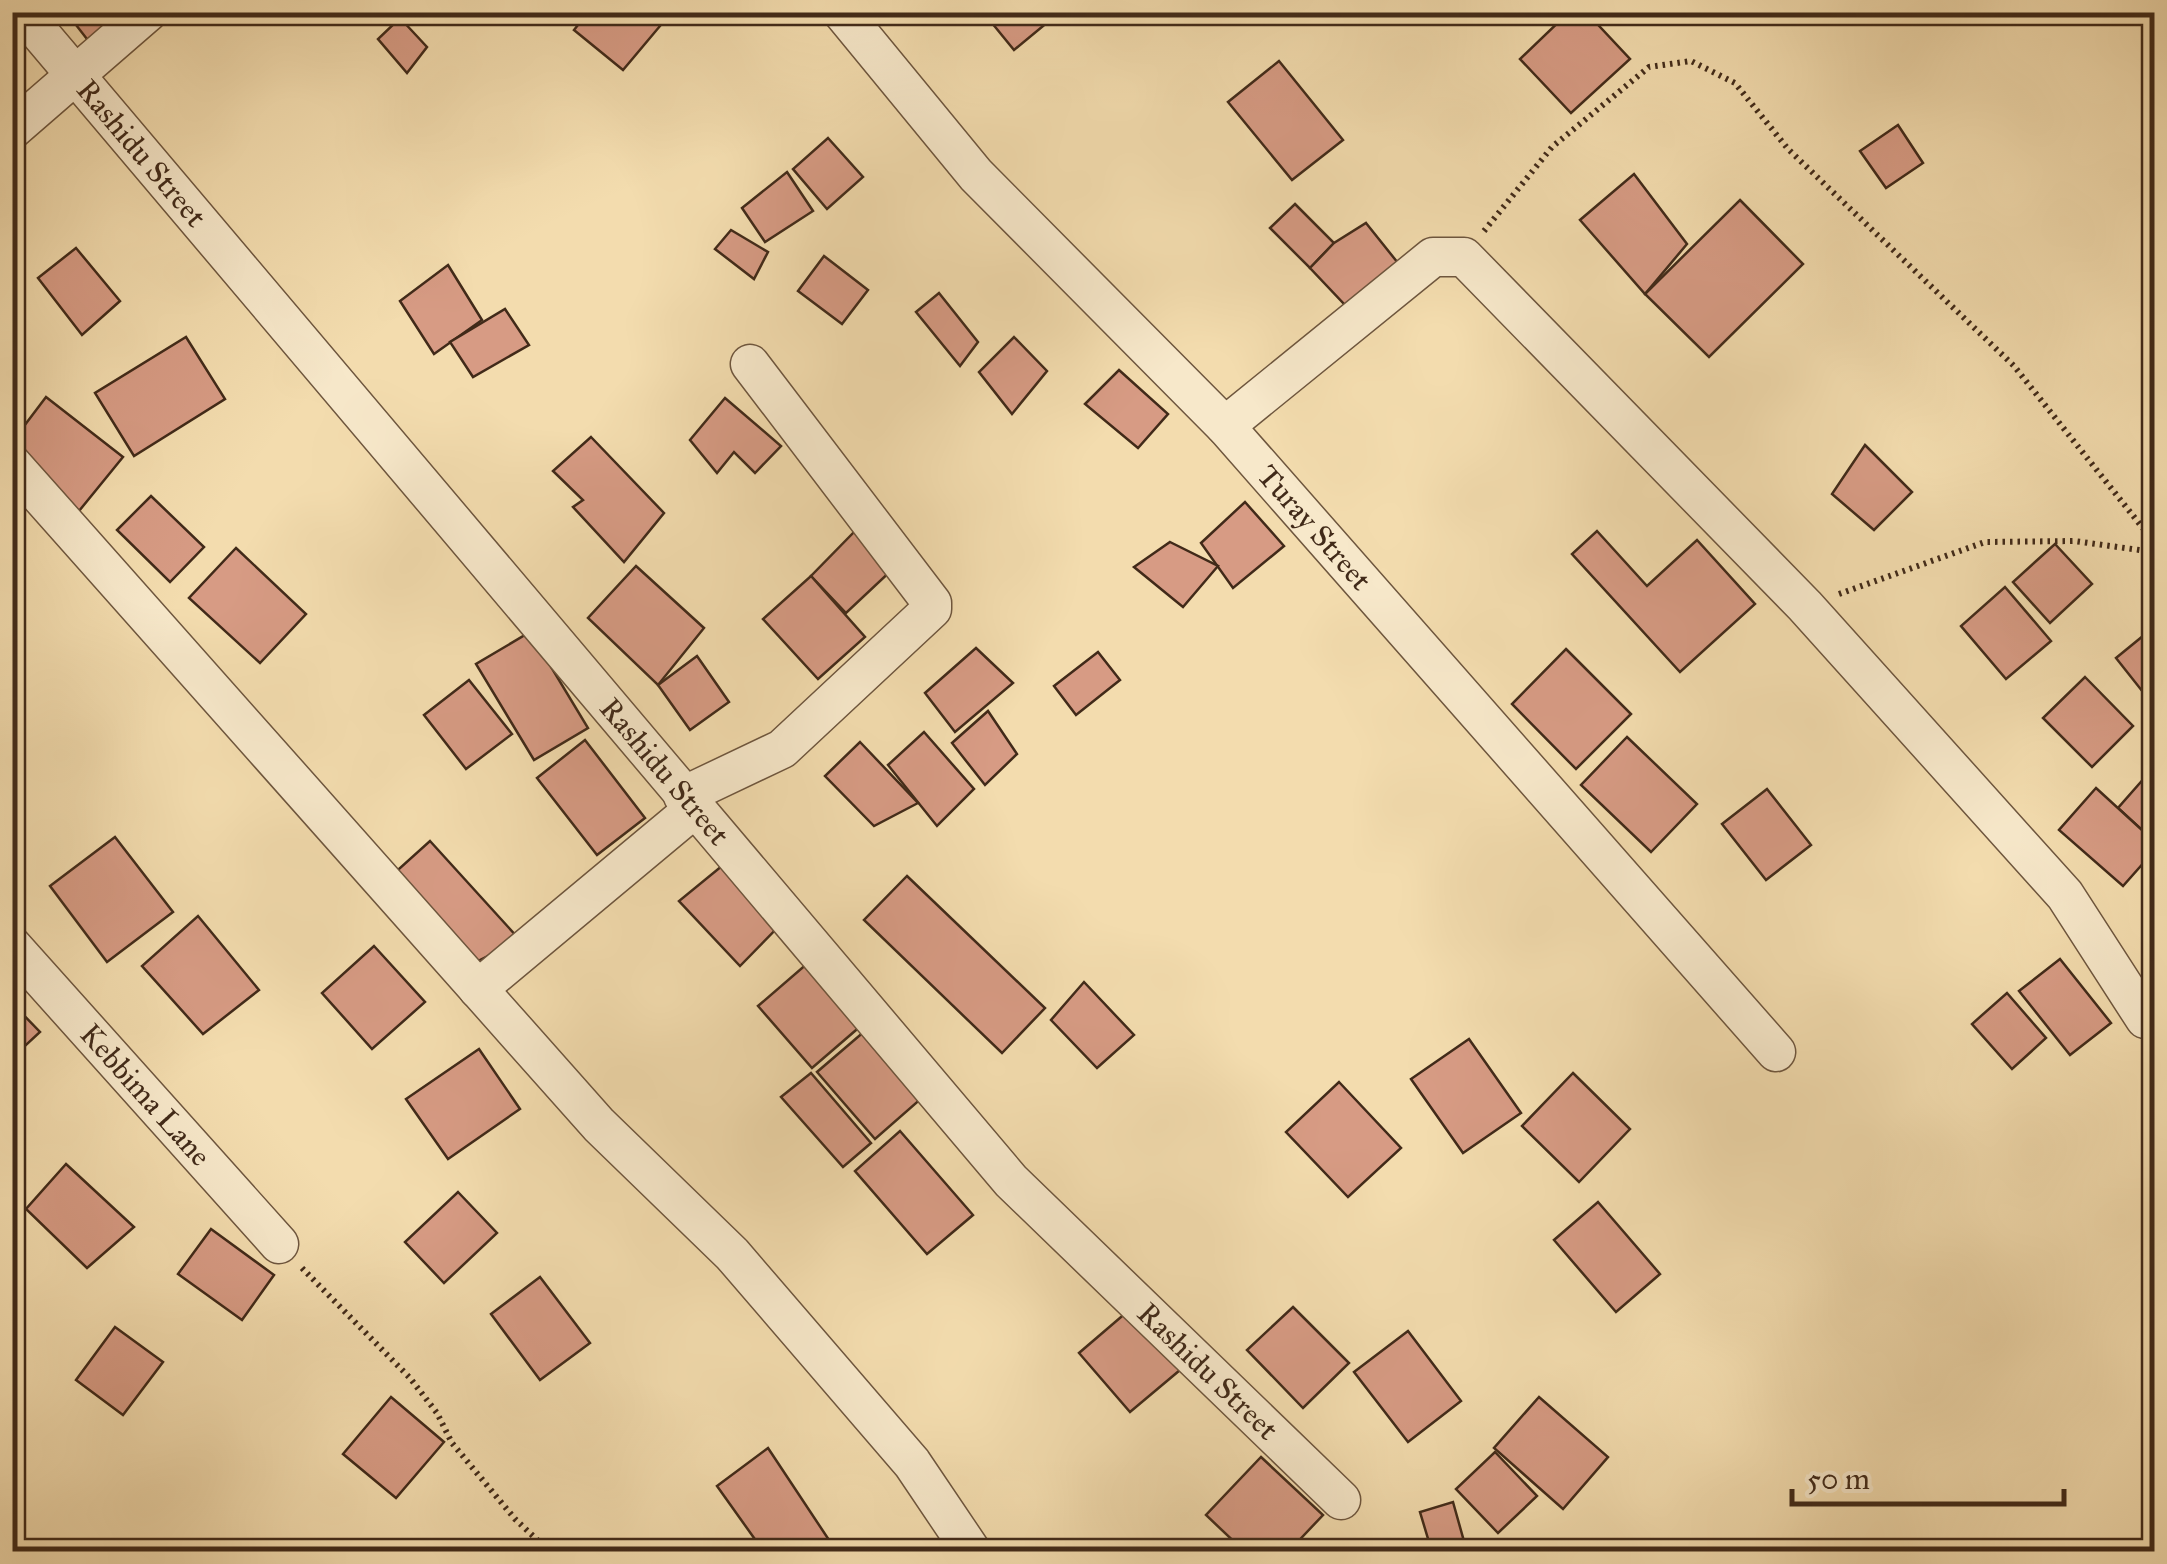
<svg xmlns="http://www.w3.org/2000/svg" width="2167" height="1564" font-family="'IM FELL Great Primer',serif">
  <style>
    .building { fill: #d79b84; stroke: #412a19; stroke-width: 2.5 }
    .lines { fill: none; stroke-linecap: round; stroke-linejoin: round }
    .minor-casing { stroke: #6e563e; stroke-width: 41 }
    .path { stroke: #412a19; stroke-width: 6; stroke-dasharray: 2.5 5; stroke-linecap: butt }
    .minor { stroke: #f7e8ca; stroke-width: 38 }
    .labels { text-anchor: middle; stroke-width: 8; stroke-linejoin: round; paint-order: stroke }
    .street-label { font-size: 30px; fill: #412a19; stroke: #f7e8ca }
  </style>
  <rect width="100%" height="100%" fill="#f3dcae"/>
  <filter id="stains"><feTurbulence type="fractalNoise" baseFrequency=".002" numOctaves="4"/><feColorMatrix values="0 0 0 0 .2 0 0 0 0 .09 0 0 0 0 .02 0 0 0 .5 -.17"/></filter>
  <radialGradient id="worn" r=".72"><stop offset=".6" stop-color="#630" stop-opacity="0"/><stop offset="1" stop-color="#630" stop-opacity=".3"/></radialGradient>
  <g class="building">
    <polygon points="66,12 122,12 90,43"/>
    <polygon points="588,12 643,12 660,26 623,70 574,30"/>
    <polygon points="983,12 1060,12 1014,50"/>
    <polygon points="1569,12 1586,12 1630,59 1571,113 1520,59"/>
    <polygon points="400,18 427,47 407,73 378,39"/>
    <polygon points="1279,61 1343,140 1292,180 1228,102"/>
    <polygon points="1898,125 1923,163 1886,188 1860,151"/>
    <polygon points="828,138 863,177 827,209 793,169"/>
    <polygon points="787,172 813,211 765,242 742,208"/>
    <polygon points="1634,174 1687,244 1645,294 1580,220"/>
    <polygon points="1740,200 1803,264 1709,357 1645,294"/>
    <polygon points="1295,204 1334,243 1310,268 1270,228"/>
    <polygon points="1366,223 1398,263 1346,306 1310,268 1334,243"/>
    <polygon points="731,230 768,252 754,279 715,249"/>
    <polygon points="76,248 120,301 82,335 38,278"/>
    <polygon points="824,256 868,290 842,324 798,291"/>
    <polygon points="448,265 482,320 434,354 400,301"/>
    <polygon points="939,293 978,342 960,366 916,312"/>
    <polygon points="505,309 529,345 473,377 450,342"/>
    <polygon points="186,337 225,399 134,456 95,393"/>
    <polygon points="1014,337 1047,371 1012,414 979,372"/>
    <polygon points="1119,370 1168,414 1138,448 1085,404"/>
    <polygon points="46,397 123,457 79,511 12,457 12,442"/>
    <polygon points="725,398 781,446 755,473 734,452 717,473 690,440"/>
    <polygon points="591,437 664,513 624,562 573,507 583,500 553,471"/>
    <polygon points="1865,445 1912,492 1874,530 1832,494"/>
    <polygon points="151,496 204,547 170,582 117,530"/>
    <polygon points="1245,502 1284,546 1233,588 1201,543"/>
    <polygon points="857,529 895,567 846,613 811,576"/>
    <polygon points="1597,531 1647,586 1697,540 1755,604 1680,672 1572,554"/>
    <polygon points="1170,542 1218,566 1183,607 1134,567"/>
    <polygon points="2055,544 2092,584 2050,623 2013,582"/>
    <polygon points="236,548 306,614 260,663 189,598"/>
    <polygon points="636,566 704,628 658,685 588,618"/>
    <polygon points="811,576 865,637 818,679 763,619"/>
    <polygon points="2005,587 2051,641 2006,679 1961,626"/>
    <polygon points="2154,627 2154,706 2116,658"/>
    <polygon points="530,632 588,728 534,760 476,664"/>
    <polygon points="976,648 1013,683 955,732 925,693"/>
    <polygon points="1566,649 1631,714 1576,769 1512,704"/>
    <polygon points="1098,652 1120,680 1076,715 1054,686"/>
    <polygon points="697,656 729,702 690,730 658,685"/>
    <polygon points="2085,677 2133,726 2092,767 2043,718"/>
    <polygon points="469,680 512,734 466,769 424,715"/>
    <polygon points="988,711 1017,754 985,785 952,743"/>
    <polygon points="924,732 974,789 937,826 888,765"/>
    <polygon points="1627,737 1697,804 1651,852 1581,785"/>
    <polygon points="585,740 645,818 597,855 537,778"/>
    <polygon points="860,742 918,803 874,826 825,776"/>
    <polygon points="2154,767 2154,841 2118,808"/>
    <polygon points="2096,788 2154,841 2154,851 2123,886 2059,830"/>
    <polygon points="1767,789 1811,845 1766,880 1722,824"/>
    <polygon points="115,837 173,912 107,962 50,886"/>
    <polygon points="430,841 520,940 470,965 390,877"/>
    <polygon points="728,861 783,922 740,966 679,901"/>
    <polygon points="907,876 1045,1008 1002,1053 864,920"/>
    <polygon points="198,916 259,990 203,1034 142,966"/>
    <polygon points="374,946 425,1002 372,1049 322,993"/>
    <polygon points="2060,959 2111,1023 2070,1055 2019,991"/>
    <polygon points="809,962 863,1024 812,1068 758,1006"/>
    <polygon points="1084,982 1134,1035 1097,1068 1051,1020"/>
    <polygon points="2007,993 2046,1038 2012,1069 1972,1024"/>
    <polygon points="12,1003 40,1032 12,1058"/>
    <polygon points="873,1024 931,1090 875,1139 817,1072"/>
    <polygon points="1469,1039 1521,1113 1463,1153 1411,1079"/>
    <polygon points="479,1049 520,1109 448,1159 406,1099"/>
    <polygon points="811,1073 871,1143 843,1167 781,1097"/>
    <polygon points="1573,1073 1630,1129 1579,1182 1522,1126"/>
    <polygon points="1339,1082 1401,1148 1348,1197 1286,1132"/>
    <polygon points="900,1131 973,1215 927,1254 855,1171"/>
    <polygon points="66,1164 134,1227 87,1268 26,1209"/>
    <polygon points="458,1192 497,1233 444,1283 405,1242"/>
    <polygon points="1598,1202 1660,1274 1616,1312 1554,1240"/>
    <polygon points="211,1229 274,1275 242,1320 178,1274"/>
    <polygon points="540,1277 590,1343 540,1380 491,1314"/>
    <polygon points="1293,1307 1349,1363 1303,1408 1247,1350"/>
    <polygon points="1128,1311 1180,1370 1130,1412 1079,1353"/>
    <polygon points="115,1327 163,1362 123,1415 76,1380"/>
    <polygon points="1408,1331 1461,1401 1408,1442 1354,1372"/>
    <polygon points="391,1397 444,1442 396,1498 343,1454"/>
    <polygon points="1539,1397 1608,1457 1563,1509 1494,1448"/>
    <polygon points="768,1448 829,1540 814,1552 764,1552 717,1486"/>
    <polygon points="1495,1452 1537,1496 1498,1533 1456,1489"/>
    <polygon points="1261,1457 1323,1515 1288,1552 1245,1552 1206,1515"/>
    <polygon points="1453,1502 1467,1552 1432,1552 1420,1512"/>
  </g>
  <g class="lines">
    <defs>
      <g id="minor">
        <path id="s1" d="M22,12L1011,1181L1341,1500"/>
        <path id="s2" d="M842,12L976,175L1225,426L1776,1052"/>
        <polyline points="12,130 148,12"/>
        <polyline points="1225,426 1433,257 1464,257 1805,606 2065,895 2145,1019"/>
        <polyline points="12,464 599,1125 732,1254 912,1463 972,1552"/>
        <polyline points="683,796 782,749 932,609 932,603 750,364"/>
        <path id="s3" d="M12,946L279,1244"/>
        <polyline points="478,989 695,808"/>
      </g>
    </defs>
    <use href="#minor" class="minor-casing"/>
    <g class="path">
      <polyline points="1484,231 1552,147 1649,67 1691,61 1735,83 1788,149 2014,366 2154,542"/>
      <polyline points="1839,594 1985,542 2074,541 2154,552"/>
      <polyline points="302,1268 410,1378 437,1413 452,1443 515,1519 550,1552"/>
    </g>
    <use href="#minor" class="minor"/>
  </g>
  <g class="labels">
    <g class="street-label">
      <text dy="10" stroke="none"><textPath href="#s1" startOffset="185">Rashidu Street</textPath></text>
      <text dy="10" stroke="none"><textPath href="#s2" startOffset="700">Turay Street</textPath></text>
      <text dy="10" stroke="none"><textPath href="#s1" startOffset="995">Rashidu Street</textPath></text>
      <text dy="10" stroke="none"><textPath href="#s3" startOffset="200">Kebbima Lane</textPath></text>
      <text dy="10" stroke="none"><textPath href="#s1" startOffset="1805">Rashidu Street</textPath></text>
    </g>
  </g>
  <rect width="2167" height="1564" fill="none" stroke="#f3dcae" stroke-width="50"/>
  <rect x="15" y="15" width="2137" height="1534" fill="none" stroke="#412a19" stroke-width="5"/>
  <rect x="25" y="25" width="2117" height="1514" fill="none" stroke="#412a19" stroke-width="2.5"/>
  <path d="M1792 1489v15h272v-15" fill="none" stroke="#412a19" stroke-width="5"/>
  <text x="1807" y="1489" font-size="30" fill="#412a19" stroke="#f7e8ca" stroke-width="8" paint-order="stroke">50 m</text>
  <rect width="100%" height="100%" filter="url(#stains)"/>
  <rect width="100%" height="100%" fill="url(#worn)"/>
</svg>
